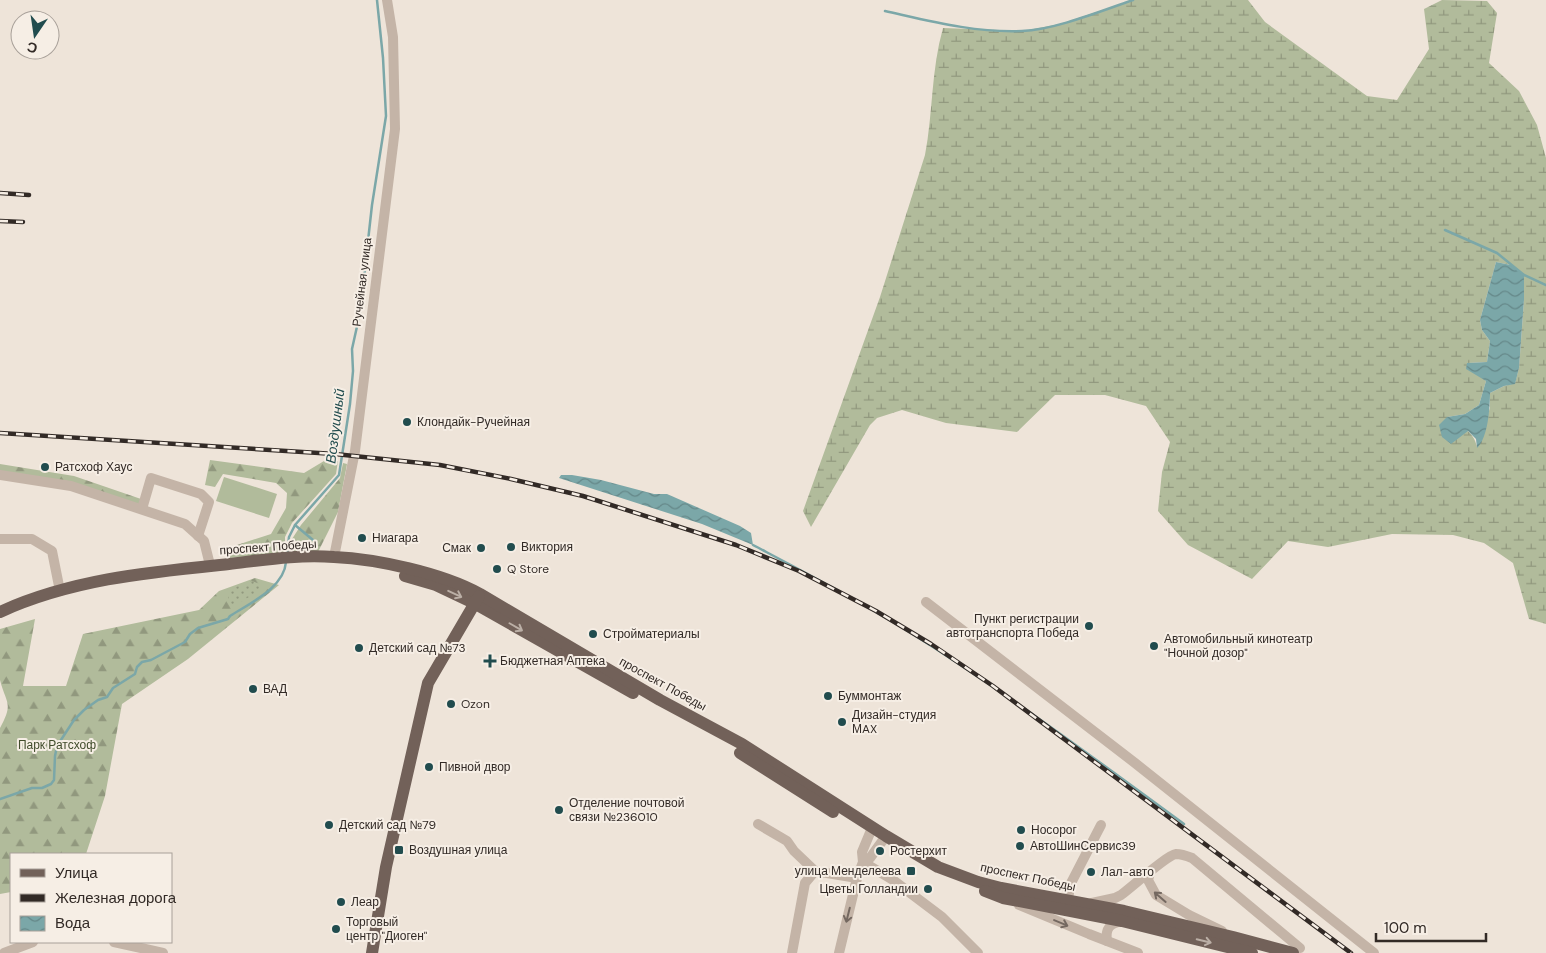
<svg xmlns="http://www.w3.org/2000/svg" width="1546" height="953" font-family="'DM Sans',sans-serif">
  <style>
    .forest { fill: url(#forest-firs) }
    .wetland { fill: url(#wetland-marsh); fill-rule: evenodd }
    .park { fill: url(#park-dots) }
    .pitch { fill: #b1bb9b }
    .water { fill: url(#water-waves) }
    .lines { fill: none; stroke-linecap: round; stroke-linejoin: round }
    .stream { stroke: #7ba7a8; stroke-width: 2.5 }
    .minor { stroke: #c4b4a7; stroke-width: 10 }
    .major { stroke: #726159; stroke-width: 12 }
    .rail-casing { stroke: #322a26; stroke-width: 4.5 }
    .rail { stroke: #f6eee5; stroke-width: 2.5; stroke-dasharray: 8; stroke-linecap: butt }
    .oneway { stroke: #bbafa6 }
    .oneway2 { stroke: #746860 }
    .poi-dot { fill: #214c4e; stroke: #f6eee5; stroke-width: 2 }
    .labels { text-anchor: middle; stroke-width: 4; stroke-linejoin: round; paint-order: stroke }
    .street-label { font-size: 12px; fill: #322a26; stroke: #f6eee5 }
    .poi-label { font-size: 12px; fill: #322a26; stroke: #f6eee5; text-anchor: start }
    .park-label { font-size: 12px; fill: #424d2d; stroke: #f6eee5 }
    .water-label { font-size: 14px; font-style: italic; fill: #214c4e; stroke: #f6eee5 }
  </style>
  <defs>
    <pattern id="forest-firs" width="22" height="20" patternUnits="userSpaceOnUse" patternTransform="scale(1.25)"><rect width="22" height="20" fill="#b1bb9b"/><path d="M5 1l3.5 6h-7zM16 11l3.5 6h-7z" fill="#91987e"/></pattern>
    <pattern id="wetland-marsh" width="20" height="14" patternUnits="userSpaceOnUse" patternTransform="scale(1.25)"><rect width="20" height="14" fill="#b1bb9b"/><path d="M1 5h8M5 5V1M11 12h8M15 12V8" fill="none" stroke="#91987e"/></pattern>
    <pattern id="park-dots" width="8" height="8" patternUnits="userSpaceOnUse" patternTransform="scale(1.25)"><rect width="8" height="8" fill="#b1bb9b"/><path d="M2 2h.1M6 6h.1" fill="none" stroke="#91987e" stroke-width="1.8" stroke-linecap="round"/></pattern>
    <pattern id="water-waves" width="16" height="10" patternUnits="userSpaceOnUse" patternTransform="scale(1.25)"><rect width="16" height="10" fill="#7ba7a8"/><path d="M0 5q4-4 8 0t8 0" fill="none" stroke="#658889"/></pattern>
  </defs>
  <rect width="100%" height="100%" fill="#eee4d9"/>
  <g class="forest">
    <polygon points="210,460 304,473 324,461 338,461 336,474 292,523 285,537 285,554 229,558 234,546 271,534 286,508 287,493 276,483 223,474 215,487 205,485"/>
    <polygon points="343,463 347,464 338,512 318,552 292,555 292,539 301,525 340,478"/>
    <polygon points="0,464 74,476 141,499 139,505 0,472"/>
    <path d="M255,578L279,585L188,659L122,704L105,796L86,854H11V892L0,894V728C14,702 6,704 0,680C0,670 0,641 0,629L35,619L23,686H66L83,634L199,610L219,591Z"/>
  </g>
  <path class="wetland" d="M1133,0H1248L1265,22L1367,96L1397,100L1429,49L1424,9L1442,0L1487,1L1497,13L1489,63L1519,91L1537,125L1546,158V624L1529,619L1513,563L1484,543L1453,535L1392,534L1328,547L1288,541L1252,579L1188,545L1158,511L1162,472L1170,442L1146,406L1105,395H1055L1017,432L946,423L902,410L877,418L870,425L811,527L803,511L880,297L925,155C933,113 931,70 943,28L1023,31L1060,24ZM1496,262L1511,265L1524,275V300L1519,368L1515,383L1504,386L1490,393V408L1477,447C1474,431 1460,426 1447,417L1465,414L1479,405L1486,381L1468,363L1487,362L1490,341L1482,330L1480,320Z"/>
  <polygon class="park" points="252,581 262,585 260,590 233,607 228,599 230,589"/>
  <polygon class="pitch" points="224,477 277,494 269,518 216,501"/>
  <g class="water">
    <path d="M1496,262L1511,265L1524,275V300L1519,368L1515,384L1504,386L1490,393C1490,408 1488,438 1477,448L1476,439L1468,431L1451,444L1442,437L1439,425L1447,417L1465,414L1479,405L1486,381L1466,369L1467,363L1487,362L1490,341L1482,330L1480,320Z"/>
    <polygon points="561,475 572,475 601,480 654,494 667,494 740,526 751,533 753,545 702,524 559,478"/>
  </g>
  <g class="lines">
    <g class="stream">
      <path d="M885,11C930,21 975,33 1022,31C1054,30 1101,11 1133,0"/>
      <polyline points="1445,230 1497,253 1524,275 1546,285"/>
      <polyline points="295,525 313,540"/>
      <path d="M753,545C806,573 860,601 911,633C1005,692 1094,758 1184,824"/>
      <polyline points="287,554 289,537 295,525 339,475 350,404 353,371 352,349 360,313 372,205 386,116 383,58 377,0"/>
      <path d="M0,799L32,788H42L51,784L54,780L55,756L57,746L74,720L84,710L98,700L107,697L113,688L135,674L137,667L142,662L151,660L185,642L190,634L198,628L228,619L230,616C250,603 284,588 286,562"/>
    </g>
    <g class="minor">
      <polyline points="0,475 71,486 185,524 204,541 210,565"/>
      <polyline points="142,509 151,478 201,494 209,502 198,536"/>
      <polyline points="0,539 32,539 52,551 60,591"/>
      <polyline points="334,557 355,451 395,129 393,37 387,0"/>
      <polyline points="926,602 1135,763 1374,953"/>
      <polyline points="758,824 787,841 794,851 815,871"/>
      <polyline points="863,862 893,880 942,917 978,953"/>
      <polyline points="863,862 870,858 886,836"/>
      <polyline points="1150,873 1148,880 1156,895 1189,915 1222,931"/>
      <polyline points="1068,900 1070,885 1101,825"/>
      <path d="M1092,903L1115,898L1121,895C1132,887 1167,855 1176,854C1182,854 1187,856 1192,858L1300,948"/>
      <polyline points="1019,905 1089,934 1138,953"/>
      <path d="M1107,941C1105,928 1110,923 1122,921"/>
      <polyline points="114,942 163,953"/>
      <polyline points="4,953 33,942"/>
      <polyline points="792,953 805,883 815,871 857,878"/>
      <polyline points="839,953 857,878 863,862 862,852 872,828"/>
    </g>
    <g class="major">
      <polyline points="405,576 436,585 474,603 633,693"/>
      <path d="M0,612C72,579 151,572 229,564C263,560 299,554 334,557C377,559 442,573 480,594L660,700L742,744L886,836L938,867L978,882L1001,888L1124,911L1233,937L1293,953"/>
      <polyline points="740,753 833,812"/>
      <polyline points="985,891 1003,898 1122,921 1252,953"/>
      <polyline points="372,953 386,867 428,683 479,596"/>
    </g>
    <defs>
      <g id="rail">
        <polyline points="0,193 29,195"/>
        <polyline points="0,221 23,222"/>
        <polyline points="0,433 335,454 440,465 511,479 583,496 736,545 799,571 876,611 931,644 993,686 1351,953"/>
      </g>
    </defs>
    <use href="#rail" class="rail-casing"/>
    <use href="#rail" class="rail"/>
  </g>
  <defs><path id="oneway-shaft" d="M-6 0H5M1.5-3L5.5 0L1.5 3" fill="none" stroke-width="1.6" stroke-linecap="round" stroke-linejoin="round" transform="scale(1.25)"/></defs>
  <g class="oneway">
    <use href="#oneway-shaft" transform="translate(455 594) rotate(25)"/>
    <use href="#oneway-shaft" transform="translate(516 627) rotate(30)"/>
    <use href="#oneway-shaft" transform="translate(1204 941) rotate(14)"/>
  </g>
  <g class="oneway2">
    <use href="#oneway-shaft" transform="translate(1160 897) rotate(-139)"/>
    <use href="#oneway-shaft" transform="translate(848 915) rotate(104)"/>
    <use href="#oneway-shaft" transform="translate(1061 923) rotate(23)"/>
  </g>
  <g class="poi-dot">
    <circle cx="407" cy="422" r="5"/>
    <circle cx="45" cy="467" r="5"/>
    <circle cx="362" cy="538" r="5"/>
    <circle cx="511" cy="547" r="5"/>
    <circle cx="481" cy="548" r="5"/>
    <circle cx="497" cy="569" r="5"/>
    <circle cx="1089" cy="626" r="5"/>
    <circle cx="593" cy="634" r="5"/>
    <circle cx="1154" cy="646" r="5"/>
    <circle cx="359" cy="648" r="5"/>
    <path d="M487.5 653.5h5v5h5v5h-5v5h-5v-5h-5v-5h5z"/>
    <circle cx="253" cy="689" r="5"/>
    <circle cx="828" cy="696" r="5"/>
    <circle cx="451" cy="704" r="5"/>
    <circle cx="842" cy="722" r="5"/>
    <circle cx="429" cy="767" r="5"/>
    <circle cx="559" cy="810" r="5"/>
    <circle cx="329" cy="825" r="5"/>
    <circle cx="1021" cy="830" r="5"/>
    <circle cx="1020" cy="846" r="5"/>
    <rect x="394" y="845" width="10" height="10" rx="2.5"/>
    <circle cx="880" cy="851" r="5"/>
    <rect x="906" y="866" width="10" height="10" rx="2.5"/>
    <circle cx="1091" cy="872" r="5"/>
    <circle cx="928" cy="889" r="5"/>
    <circle cx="341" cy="902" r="5"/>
    <circle cx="336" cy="929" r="5"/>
  </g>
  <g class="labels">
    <g class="street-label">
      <text transform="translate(362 282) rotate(-83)" y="4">Ручейная улица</text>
      <text transform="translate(268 547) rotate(-4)" y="4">проспект Победы</text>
      <text transform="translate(663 684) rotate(29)" y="4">проспект Победы</text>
      <text transform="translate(1028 877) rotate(12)" y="4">проспект Победы</text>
    </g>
    <g class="poi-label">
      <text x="417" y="426">Клондайк-Ручейная</text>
      <text x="55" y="471">Ратсхоф Хаус</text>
      <text x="372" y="542">Ниагара</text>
      <text x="521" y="551">Виктория</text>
      <text x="471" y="552" text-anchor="end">Смак</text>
      <text x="507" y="573">Q Store</text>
      <text x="1079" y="623" text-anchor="end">Пункт регистрации<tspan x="1079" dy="14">автотранспорта Победа</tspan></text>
      <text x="603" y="638">Стройматериалы</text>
      <text x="1164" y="643">Автомобильный кинотеатр<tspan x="1164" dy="14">"Ночной дозор"</tspan></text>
      <text x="369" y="652">Детский сад №73</text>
      <text x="500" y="665">Бюджетная Аптека</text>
      <text x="263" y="693">ВАД</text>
      <text x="838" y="700">Буммонтаж</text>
      <text x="461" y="708">Ozon</text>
      <text x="852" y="719">Дизайн-студия<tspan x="852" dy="14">МAX</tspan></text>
      <text x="439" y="771">Пивной двор</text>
      <text x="569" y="807">Отделение почтовой<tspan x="569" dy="14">связи №236010</tspan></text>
      <text x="339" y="829">Детский сад №79</text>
      <text x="1031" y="834">Носорог</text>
      <text x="1030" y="850">АвтоШинСервис39</text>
      <text x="409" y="854">Воздушная улица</text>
      <text x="890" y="855">Ростерхит</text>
      <text x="901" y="875" text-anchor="end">улица Менделеева</text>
      <text x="1101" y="876">Лал-авто</text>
      <text x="918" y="893" text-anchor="end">Цветы Голландии</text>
      <text x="351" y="906">Леар</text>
      <text x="346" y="926">Торговый<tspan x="346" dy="14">центр "Диоген"</tspan></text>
    </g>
    <g class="park-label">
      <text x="57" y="749">Парк Ратсхоф</text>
    </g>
    <g class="water-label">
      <text transform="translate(335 426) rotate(-83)" y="5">Воздушный</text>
    </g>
  </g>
  <rect x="10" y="853" width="162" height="90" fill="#f6eee5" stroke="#a8a099"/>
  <rect x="20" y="869" width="25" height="8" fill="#726159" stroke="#a8a099"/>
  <text x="55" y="878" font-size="15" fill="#322a26">Улица</text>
  <rect x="20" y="894" width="25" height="8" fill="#322a26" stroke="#a8a099"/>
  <text x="55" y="903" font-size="15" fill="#322a26">Железная дорога</text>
  <rect x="20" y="916" width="25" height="15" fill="url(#water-waves)" stroke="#a8a099"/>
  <text x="55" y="928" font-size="15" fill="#322a26">Вода</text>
  <g transform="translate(35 35) rotate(193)"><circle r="24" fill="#f6eee5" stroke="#a8a099"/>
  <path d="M0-4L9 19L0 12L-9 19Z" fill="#214c4e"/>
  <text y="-8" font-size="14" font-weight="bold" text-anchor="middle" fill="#322a26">С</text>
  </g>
  <path d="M1376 933v8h110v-8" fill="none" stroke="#322a26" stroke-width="2.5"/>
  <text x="1384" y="933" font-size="15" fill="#322a26" stroke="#f6eee5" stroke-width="4" paint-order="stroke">100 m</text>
</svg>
